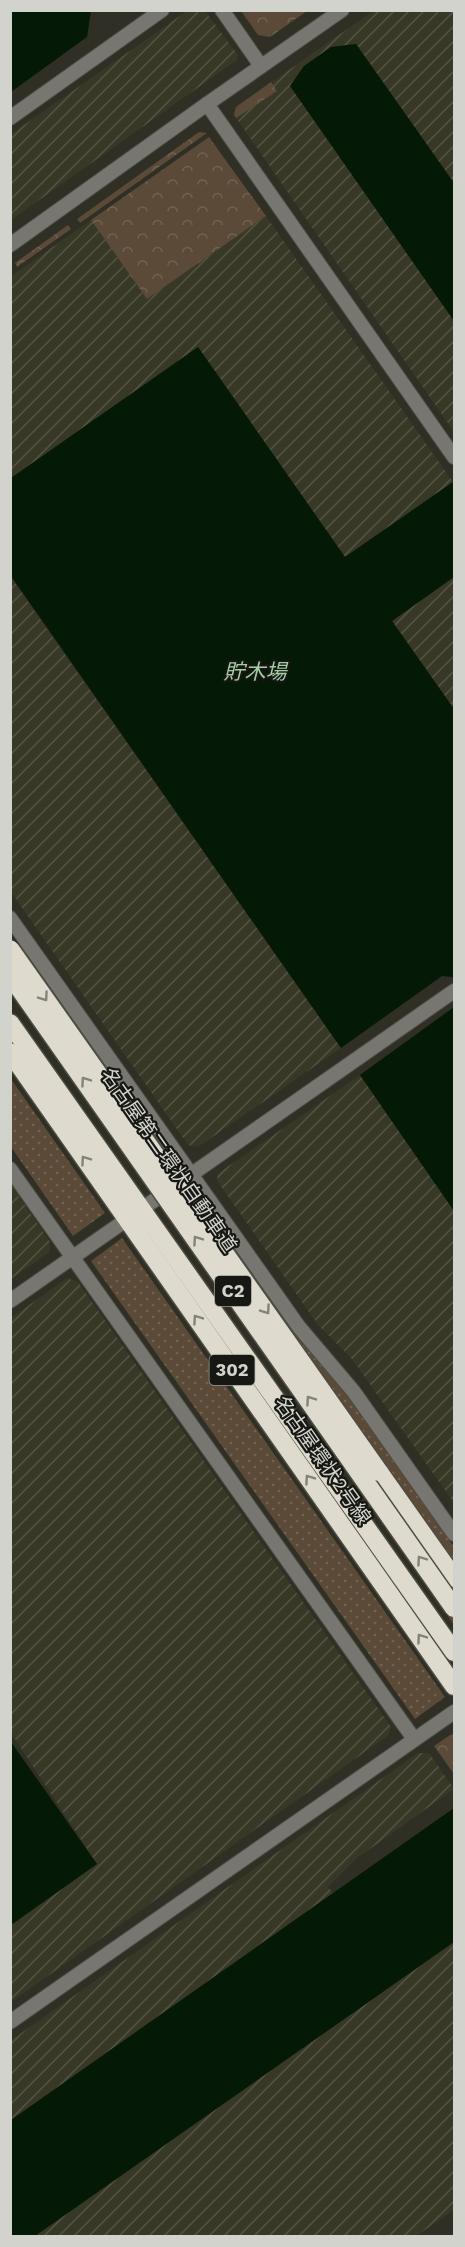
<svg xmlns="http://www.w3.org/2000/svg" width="465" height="2247" font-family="'Work Sans','Noto Sans JP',sans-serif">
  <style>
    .industrial { fill: url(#industrial-furrows) }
    .forest { fill: url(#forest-crowns) }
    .garden { fill: url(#garden-dots) }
    .water { fill: #051907 }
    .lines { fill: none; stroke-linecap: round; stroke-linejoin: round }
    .minor-casing { stroke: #4c4d43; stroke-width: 16 }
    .highway-casing { stroke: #4c4d43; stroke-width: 21 }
    .minor { stroke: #787671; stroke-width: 14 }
    .highway { stroke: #dedacd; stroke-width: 18 }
    .highway-bridge-casing { stroke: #4c4d43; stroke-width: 21; stroke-linecap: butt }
    .highway-bridge { stroke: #dedacd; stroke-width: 18 }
    .oneway { stroke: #848279 }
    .labels { text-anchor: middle; stroke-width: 4.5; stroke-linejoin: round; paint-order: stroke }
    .shield { fill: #171713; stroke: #9a9b94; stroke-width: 1.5 }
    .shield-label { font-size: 18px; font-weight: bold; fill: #d2d3cc }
    .street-label { font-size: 20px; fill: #d2d3cc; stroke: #171713 }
    .water-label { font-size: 21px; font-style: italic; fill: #a3cfa5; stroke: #171713 }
  </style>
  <defs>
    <pattern id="industrial-furrows" width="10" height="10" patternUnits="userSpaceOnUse" patternTransform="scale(1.5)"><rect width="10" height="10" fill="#383827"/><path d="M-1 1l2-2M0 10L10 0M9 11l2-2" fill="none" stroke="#545445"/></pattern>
    <pattern id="forest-crowns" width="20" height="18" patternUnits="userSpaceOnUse" patternTransform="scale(1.5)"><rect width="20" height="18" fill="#5a4a37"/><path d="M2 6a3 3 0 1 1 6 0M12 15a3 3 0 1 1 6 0" fill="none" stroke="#716353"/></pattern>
    <pattern id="garden-dots" width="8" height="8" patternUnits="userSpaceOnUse" patternTransform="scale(1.5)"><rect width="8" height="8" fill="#5a4a37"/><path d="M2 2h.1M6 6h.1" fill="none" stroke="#716353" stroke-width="1.8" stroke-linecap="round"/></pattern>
  </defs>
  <rect width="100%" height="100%" fill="#2f2f25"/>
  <g class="industrial">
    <polygon points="453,10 454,183 356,44 331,47 304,66 290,86 454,321 454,432 234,115 236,107 373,11"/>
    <polygon points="187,11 205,11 238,55 237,60 11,220 11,134"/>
    <polygon points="266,216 453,482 345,557 198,347 11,478 10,277 91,220 147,299"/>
    <polygon points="10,576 341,1048 198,1147 188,1145 11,892"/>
    <polygon points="454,577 454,709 392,621"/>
    <polygon points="360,1075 454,1211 454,1503 352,1359 318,1325 218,1182 217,1174"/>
    <polygon points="11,1185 50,1242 50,1252 11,1279"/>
    <polygon points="67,1278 78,1282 391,1727 389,1735 11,2002 10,1925 97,1864 11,1733 11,1318"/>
    <polygon points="418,1753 429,1753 454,1789 356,1859 328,1887 333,1893 11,2120 10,2041"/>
    <polygon points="454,1942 454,2210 416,2236 35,2236"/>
  </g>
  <g class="forest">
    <polygon points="241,11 307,11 270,37 258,35"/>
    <polygon points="271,82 277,91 236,118 234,115 236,107"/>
    <polygon points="199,132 207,133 80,223 77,219"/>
    <polygon points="209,137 266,216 147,299 91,220"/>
    <polygon points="68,225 71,229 17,267 15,263"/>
    <polygon points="454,1734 454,1774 434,1746 450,1735"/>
  </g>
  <g class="garden">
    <polygon points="11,1079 105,1213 73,1236 11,1147"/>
    <polygon points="189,1193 198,1195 296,1333 355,1401 454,1547 454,1625 163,1211"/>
    <polygon points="122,1238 445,1697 415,1719 91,1261"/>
  </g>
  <g class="water">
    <polygon points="11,10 91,11 87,37 11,92"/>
    <polygon points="356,44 454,183 454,321 290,86 304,66 331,47"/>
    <polygon points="198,347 345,557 453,482 454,484 454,577 392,621 454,709 454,980 452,977 442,976 341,1048 11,576 11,478"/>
    <polygon points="454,1007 454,1211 360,1075"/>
    <polygon points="11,1742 97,1864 11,1925 10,1925"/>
    <polygon points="454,1808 454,1942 35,2236 11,2236 11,2120"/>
  </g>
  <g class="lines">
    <defs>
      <g id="minor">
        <polyline points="222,10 261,66"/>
        <polyline points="207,104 454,457"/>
        <polyline points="10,118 162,10"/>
        <polyline points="10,245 207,104 342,10"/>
        <polyline points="10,918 299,1327 354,1392 454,1534"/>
        <polyline points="10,1169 414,1739"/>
        <polyline points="10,1301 454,991"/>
        <polyline points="10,2022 454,1712"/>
      </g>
      <g id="highway">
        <polyline points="10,1023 454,1652"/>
        <polyline points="10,1052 454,1686"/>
        <polyline points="379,1472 454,1578"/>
      </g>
    </defs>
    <use href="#minor" class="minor-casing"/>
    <use href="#highway" class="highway-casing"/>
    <use href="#minor" class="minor"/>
    <use href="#highway" class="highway"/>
    <defs>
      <g id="highway-bridge">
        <polyline points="10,949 379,1472"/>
        <polyline points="10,975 454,1608"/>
      </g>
    </defs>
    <use href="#highway-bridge" class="highway-bridge-casing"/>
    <use href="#highway-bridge" class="highway-bridge"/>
  </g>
  <defs><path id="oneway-chevron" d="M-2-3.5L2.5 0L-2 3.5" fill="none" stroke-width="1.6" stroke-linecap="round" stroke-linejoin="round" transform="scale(1.5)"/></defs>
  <g class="oneway">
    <use href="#oneway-chevron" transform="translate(44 997) rotate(55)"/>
    <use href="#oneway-chevron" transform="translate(85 1081) rotate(-125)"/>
    <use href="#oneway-chevron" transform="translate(85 1160) rotate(-125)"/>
    <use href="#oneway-chevron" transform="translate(197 1240) rotate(-125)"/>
    <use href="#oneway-chevron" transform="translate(266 1310) rotate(55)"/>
    <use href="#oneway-chevron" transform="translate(197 1319) rotate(-125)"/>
    <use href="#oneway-chevron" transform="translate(310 1400) rotate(-125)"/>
    <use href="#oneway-chevron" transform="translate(309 1479) rotate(-125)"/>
    <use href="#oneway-chevron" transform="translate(421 1560) rotate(-125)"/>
    <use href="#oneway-chevron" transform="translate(421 1638) rotate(-125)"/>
  </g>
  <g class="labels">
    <g class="shield">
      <rect x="215" y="1276" width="36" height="30" rx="4.5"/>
      <rect x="209.5" y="1355" width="45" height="30" rx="4.5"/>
    </g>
    <g class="shield-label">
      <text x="233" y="1297">C2</text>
      <text x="232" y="1376">302</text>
    </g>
    <g class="street-label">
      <text transform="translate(169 1160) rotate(55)" y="7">名古屋第二環状自動車道</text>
      <text transform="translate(323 1460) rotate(55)" y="7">名古屋環状2号線</text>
    </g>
    <g class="water-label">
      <text x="255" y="679">貯木場</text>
    </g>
  </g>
  <rect width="465" height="2247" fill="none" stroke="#d2d3cc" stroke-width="24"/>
</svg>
